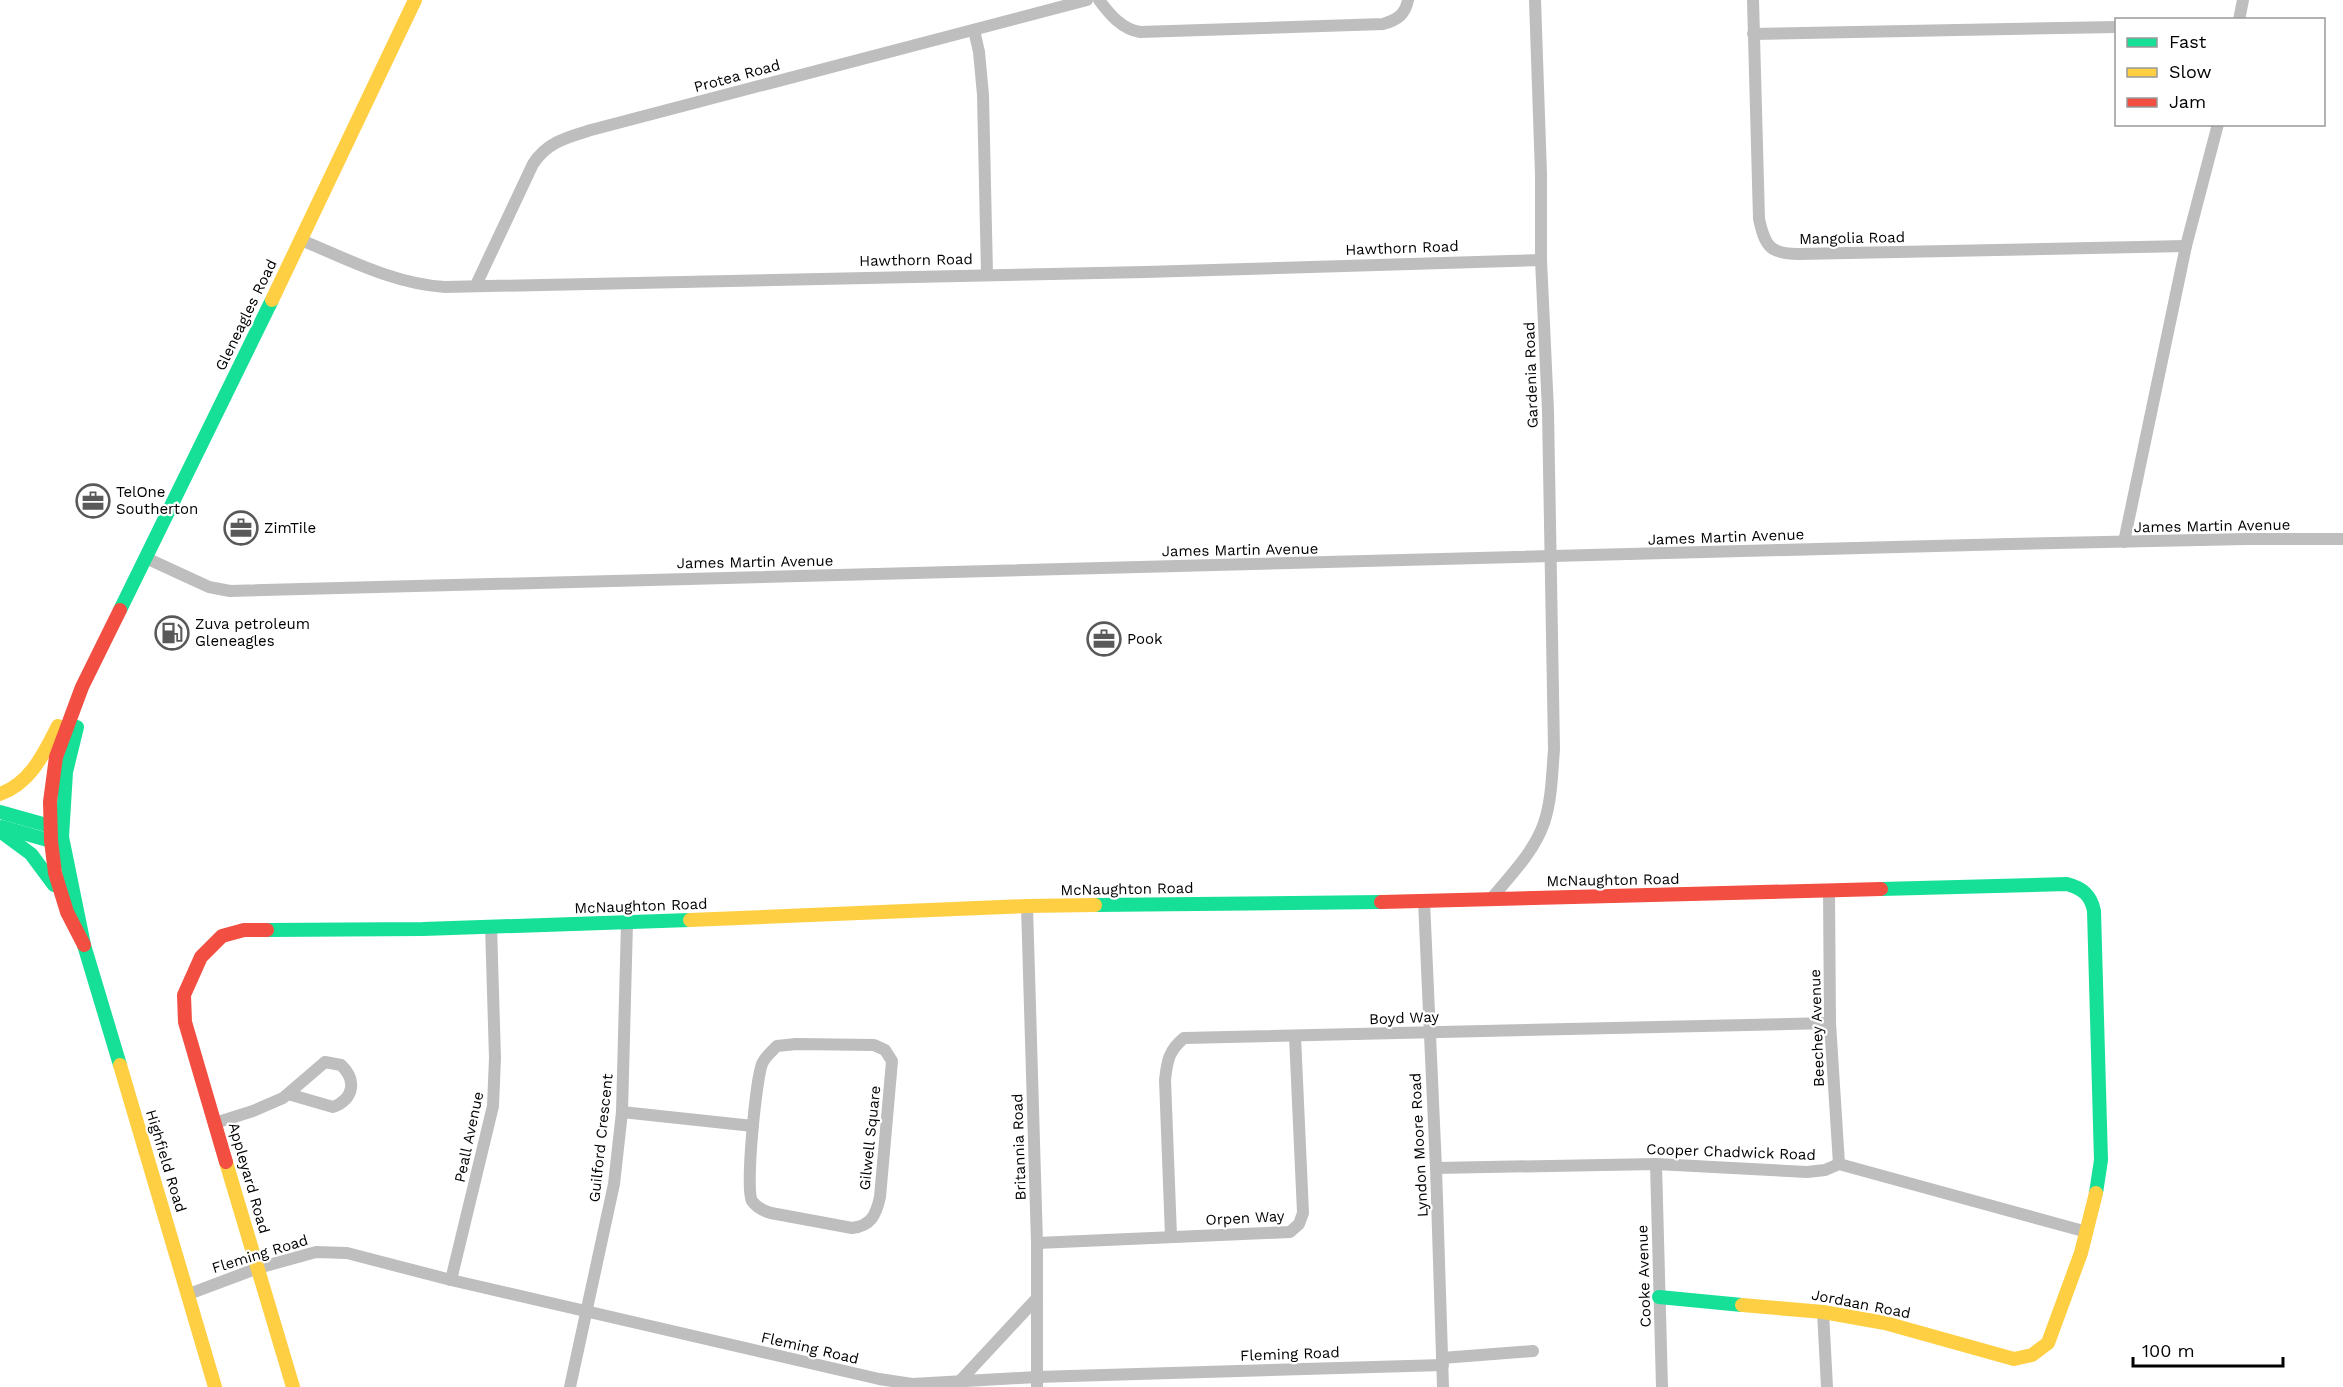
<svg xmlns="http://www.w3.org/2000/svg" width="2343" height="1387" font-family="'Work Sans',sans-serif">
  <style>
    .lines { fill: none; stroke-linecap: round; stroke-linejoin: round }
    .street { stroke: #bebebe; stroke-width: 12 }
    .fast { stroke: #16e098; stroke-width: 14 }
    .slow { stroke: #ffcf43; stroke-width: 14 }
    .jam { stroke: #f24e42; stroke-width: 14 }
    .labels { text-anchor: middle; stroke-width: 4.5; stroke-linejoin: round; paint-order: stroke }
    .street-label { font-size: 15px; fill: #000; stroke: #fff }
    .poi-label { font-size: 15px; fill: #000; stroke: #fff; text-anchor: start }
  </style>
  <rect width="100%" height="100%" fill="#fff"/>
  <g class="lines">
    <g class="street">
      <path d="M1099,0C1110,15 1122,29 1140,32L1383,24C1397,20 1405,15 1408,0"/>
      <path d="M1753,0L1759,219C1765,246 1770,254 1798,254L2186,246"/>
      <polyline points="2239,20 2243,0"/>
      <polyline points="974,30 979,52 983,95 987,274"/>
      <polyline points="1753,34 2116,27"/>
      <path d="M301,240C347,259 394,284 445,287L1145,272L1541,260"/>
      <path d="M476,285L533,164C547,142 568,137 591,130L1087,0"/>
      <polyline points="2124,542 2186,246 2218,124"/>
      <polyline points="146,558 209,587 230,591 2010,544 2247,539 2343,539"/>
      <polyline points="1829,891 1830,1023 1839,1164"/>
      <path d="M1491,899C1510,876 1534,852 1544,823C1552,799 1552,773 1554,749L1548,411L1541,260V174L1535,0"/>
      <polyline points="1424,901 1436,1168 1443,1387"/>
      <polyline points="1027,906 1037,1243 1037,1387"/>
      <path d="M796,1044L874,1045L885,1050L892,1061L880,1197C876,1215 871,1226 852,1228L771,1213C764,1211 757,1208 752,1201C745,1189 756,1080 762,1064C765,1057 772,1051 777,1046Z"/>
      <polyline points="622,1112 753,1126"/>
      <path d="M215,1123L253,1111L283,1098L325,1062L341,1065C357,1080 354,1099 333,1107L288,1094"/>
      <polyline points="1656,1164 1662,1387"/>
      <polyline points="1436,1168 1656,1164 1807,1172 1825,1170 1839,1164 2087,1232"/>
      <path d="M1171,1236L1165,1080C1167,1061 1169,1050 1184,1038L1830,1023"/>
      <polyline points="1037,1243 1290,1232 1299,1224 1303,1213 1295,1036"/>
      <polyline points="451,1280 493,1106 495,1058 491,926"/>
      <polyline points="189,1294 258,1268 316,1252 347,1253 451,1280 879,1379 912,1384 1037,1377 1443,1365"/>
      <polyline points="1823,1312 1827,1387"/>
      <polyline points="1442,1358 1533,1351"/>
      <polyline points="961,1384 959,1382 1037,1298"/>
      <polyline points="570,1387 614,1184 622,1112 627,923"/>
    </g>
    <g class="fast">
      <polyline points="120,610 272,300"/>
      <polyline points="77,727 66,772 62,837 84,945 120,1065"/>
      <polyline points="0,812 50,826 56,832"/>
      <polyline points="2,827 51,841"/>
      <polyline points="0,831 31,854 54,885"/>
      <path d="M1881,889L2067,884C2082,888 2091,895 2094,911L2101,1160L2096,1193"/>
      <polyline points="1095,905 1381,902"/>
      <polyline points="267,930 423,929 690,920"/>
      <polyline points="1659,1297 1742,1305"/>
    </g>
    <g class="slow">
      <polyline points="272,300 415,0"/>
      <path d="M0,794C31,783 44,753 58,726"/>
      <polyline points="690,920 1027,906 1095,905"/>
      <polyline points="120,1065 215,1387"/>
      <polyline points="226,1162 293,1387"/>
      <polyline points="1742,1305 1823,1312 1885,1323 2014,1359 2032,1355 2048,1343 2081,1253 2096,1193"/>
    </g>
    <g class="jam">
      <polyline points="1381,902 1881,889"/>
      <polyline points="84,945 67,912 55,873 51,841 50,802 56,757 82,687 120,610"/>
      <polyline points="226,1162 185,1022 184,995 201,957 222,936 244,930 267,930"/>
    </g>
  </g>
  <defs>
    <symbol id="office-ring" viewBox="-11 -11 22 22"><circle r="9.5" fill="#fff" stroke="#595959" stroke-width="1.5"/><path d="M-6-3h4V-5.5h4V-3h4V5H-6ZM-1-4.5V-3h2v-1.5ZM-6 0V1H6V0Z" fill="#595959"/></symbol>
    <symbol id="fuel-ring" viewBox="-11 -11 22 22"><circle r="9.5" fill="#fff" stroke="#595959" stroke-width="1.5"/><path d="M-5.5-6h7V0h2V4h1.3V-2.5L3-4.5l.8-.8L6-3V5H2.5V1h-1V6h-7ZM-4.2-4.7v3.2H.2V-4.7Z" fill="#595959"/></symbol>
  </defs>
  <g fill-rule="evenodd">
    <use href="#office-ring" x="74" y="482" width="38" height="38"/>
    <use href="#office-ring" x="222" y="509" width="38" height="38"/>
    <use href="#fuel-ring" x="153" y="614" width="38" height="38"/>
    <use href="#office-ring" x="1085" y="620" width="38" height="38"/>
  </g>
  <g class="labels">
    <g class="street-label">
      <text transform="translate(737 76) rotate(-15)" y="5">Protea Road</text>
      <text transform="translate(1852 238) rotate(-1)" y="5">Mangolia Road</text>
      <text transform="translate(1402 248) rotate(-2)" y="5">Hawthorn Road</text>
      <text transform="translate(916 260) rotate(-1)" y="5">Hawthorn Road</text>
      <text transform="translate(246 315) rotate(-64)" y="5">Gleneagles Road</text>
      <text transform="translate(1531 375) rotate(-92)" y="5">Gardenia Road</text>
      <text transform="translate(2212 526) rotate(-1)" y="5">James Martin Avenue</text>
      <text transform="translate(1726 537) rotate(-2)" y="5">James Martin Avenue</text>
      <text transform="translate(1240 550) rotate(-1)" y="5">James Martin Avenue</text>
      <text transform="translate(755 562) rotate(-1)" y="5">James Martin Avenue</text>
      <text transform="translate(1613 880) rotate(-1)" y="5">McNaughton Road</text>
      <text transform="translate(1127 889) rotate(-1)" y="5">McNaughton Road</text>
      <text transform="translate(641 906) rotate(-2)" y="5">McNaughton Road</text>
      <text transform="translate(1404 1018) rotate(-2)" y="5">Boyd Way</text>
      <text transform="translate(1817 1028) rotate(-92)" y="5">Beechey Avenue</text>
      <text transform="translate(469 1137) rotate(-78)" y="5">Peall Avenue</text>
      <text transform="translate(601 1138) rotate(-84)" y="5">Guilford Crescent</text>
      <text transform="translate(870 1138) rotate(-84)" y="5">Gilwell Square</text>
      <text transform="translate(1419 1145) rotate(-93)" y="5">Lyndon Moore Road</text>
      <text transform="translate(1019 1147) rotate(-92)" y="5">Britannia Road</text>
      <text transform="translate(1731 1152) rotate(2)" y="5">Cooper Chadwick Road</text>
      <text transform="translate(166 1161) rotate(73)" y="5">Highfield Road</text>
      <text transform="translate(249 1178) rotate(74)" y="5">Appleyard Road</text>
      <text transform="translate(1245 1218) rotate(-3)" y="5">Orpen Way</text>
      <text transform="translate(260 1254) rotate(-17)" y="5">Fleming Road</text>
      <text transform="translate(1644 1276) rotate(-92)" y="5">Cooke Avenue</text>
      <text transform="translate(1861 1304) rotate(11)" y="5">Jordaan Road</text>
      <text transform="translate(810 1348) rotate(13)" y="5">Fleming Road</text>
      <text transform="translate(1290 1354) rotate(-2)" y="5">Fleming Road</text>
    </g>
    <g class="poi-label">
      <text x="116" y="497">TelOne<tspan x="116" dy="17">Southerton</tspan></text>
      <text x="264" y="533">ZimTile</text>
      <text x="195" y="629">Zuva petroleum<tspan x="195" dy="17">Gleneagles</tspan></text>
      <text x="1127" y="644">Pook</text>
    </g>
  </g>
  <rect x="2115" y="18" width="210" height="108" fill="#ffffff" stroke="#999999" stroke-width="1.5"/>
  <rect x="2127" y="38" width="30" height="9" fill="#16e098" stroke="#999999" stroke-width="1.5"/>
  <text x="2169" y="48" font-size="18" fill="#000000">Fast</text>
  <rect x="2127" y="68" width="30" height="9" fill="#ffcf43" stroke="#999999" stroke-width="1.5"/>
  <text x="2169" y="78" font-size="18" fill="#000000">Slow</text>
  <rect x="2127" y="98" width="30" height="9" fill="#f24e42" stroke="#999999" stroke-width="1.5"/>
  <text x="2169" y="108" font-size="18" fill="#000000">Jam</text>
  <path d="M2133 1357v9h150v-9" fill="none" stroke="#000000" stroke-width="3"/>
  <text x="2142" y="1357" font-size="18" fill="#000000" stroke="#ffffff" stroke-width="4.5" paint-order="stroke">100 m</text>
</svg>
